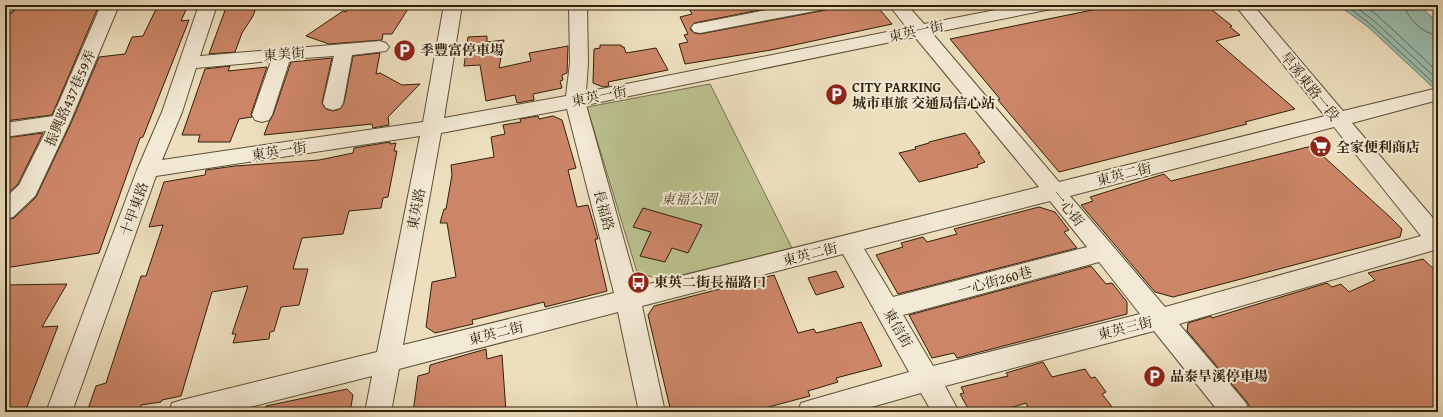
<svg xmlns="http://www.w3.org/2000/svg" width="1443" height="417" font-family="'Gentium Book Plus','Noto Serif TC',serif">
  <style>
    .green { fill: #bbc18f; stroke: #75704c }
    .water { fill: #9abdad; stroke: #6f7e6c }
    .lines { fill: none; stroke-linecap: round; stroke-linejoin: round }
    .shore { stroke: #646e5c; stroke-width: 1 }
    .building { fill: #cc8667; stroke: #2f1f0a }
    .minor-casing { stroke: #5e4f37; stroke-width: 2 }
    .minor { fill: #f3ead5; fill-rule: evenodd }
    .labels { text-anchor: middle; stroke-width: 4; stroke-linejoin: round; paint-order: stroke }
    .street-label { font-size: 14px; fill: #2f1f0a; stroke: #f3ead5 }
    .poi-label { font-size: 14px; font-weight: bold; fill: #2f1f0a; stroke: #f3ead5; text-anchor: start }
    .park-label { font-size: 14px; font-style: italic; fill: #595032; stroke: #f3ead5 }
  </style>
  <rect width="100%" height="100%" fill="#eddfbe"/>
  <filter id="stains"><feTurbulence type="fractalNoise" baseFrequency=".005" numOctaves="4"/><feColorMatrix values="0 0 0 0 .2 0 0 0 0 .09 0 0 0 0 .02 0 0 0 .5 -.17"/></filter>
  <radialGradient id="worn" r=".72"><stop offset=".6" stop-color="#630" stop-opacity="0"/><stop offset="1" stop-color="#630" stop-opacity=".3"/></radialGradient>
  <polygon class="green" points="710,84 792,248 661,280 637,272 587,107"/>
  <polygon class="water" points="1338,5 1418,5 1438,22 1438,92 1367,26"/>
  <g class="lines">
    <g class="shore">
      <polyline points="1345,5 1369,23 1438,87"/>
      <polyline points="1353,5 1373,20 1438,80"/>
      <polyline points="1363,5 1377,15 1438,72"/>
      <path d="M1404,5C1408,20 1423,33 1438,36"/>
    </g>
  </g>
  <g class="building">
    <polygon points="20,5 99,5 52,115 5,121 5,14 12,13"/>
    <polygon points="158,5 188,5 181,21 189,20 143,137 140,138 99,253 5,268 5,220 14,218 36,197 71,123 99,57 125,54 132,37 143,36"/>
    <polygon points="227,5 257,5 253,16 242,33 235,52 209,54"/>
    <polygon points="350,5 393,5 391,8 408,9 392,34 383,34 382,40 329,44 306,36 343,11 346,12"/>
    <polygon points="687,5 785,5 694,23 690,29 694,33 700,34 826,10 830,5 876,5 892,24 771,50 685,64 679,44 688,42 684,35 688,34 680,17 692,14"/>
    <polygon points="1117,5 1206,5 1232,26 1230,27 1240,35 1216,41 1295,109 1245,122 1247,124 1059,172 998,100 1000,99 950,39"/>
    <polygon points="487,36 487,42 504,40 499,68 531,61 529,53 568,46 567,73 562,75 563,80 560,81 562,88 533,94 534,100 517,103 515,95 486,101 480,65 464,66 468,37"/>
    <polygon points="600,45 621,45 622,47 624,47 626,53 656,48 668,70 608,82 609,86 603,87 593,83 594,49 600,48"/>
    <polygon points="380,53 376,74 380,73 402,85 420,84 388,117 389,125 373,128 372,124 264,135 269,122 273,115 291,62 332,58 322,103 326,109 333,111 340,109 344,103 353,56"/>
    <polygon points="230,66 228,71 267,67 251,114 252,117 239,119 230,142 198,142 200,135 182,135 205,69"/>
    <polygon points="538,116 539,119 553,116 562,120 576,168 568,170 577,207 588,205 598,239 595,239 607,291 545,307 544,302 472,320 473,324 435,333 426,327 432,282 456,277 447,223 440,223 444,209 446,209 452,175 451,165 494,157 491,137 505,134 503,125 521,122 520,119"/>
    <polygon points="43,133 18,184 5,196 5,138"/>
    <polygon points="965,133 980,153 978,153 985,162 977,165 978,167 919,182 899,153 916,149 915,147 929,143 929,142"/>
    <polygon points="390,142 390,144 396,143 394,151 397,151 388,197 383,198 381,208 349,211 343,234 302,238 293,269 308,269 299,305 281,307 274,331 270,332 269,339 233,343 236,334 232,334 248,286 212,292 181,396 162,400 161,402 141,405 140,408 120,412 87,412 96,386 106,383 141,276 146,276 163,225 149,227 164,182 205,175 206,170 235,166 319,160 353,153 354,148"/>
    <polygon points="1312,146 1390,217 1402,229 1400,237 1173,297 1155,292 1081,205 1093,201 1090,197 1164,174 1171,181"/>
    <polygon points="1039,207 1055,212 1069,230 1064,232 1077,248 898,294 876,255 903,247 901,243 923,237 927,242 957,234 954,229"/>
    <polygon points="643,208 702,225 688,253 672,248 665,262 640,256 651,232 633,227"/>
    <polygon points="1423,259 1438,273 1438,412 1253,412 1247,402 1187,331 1188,323 1211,316 1212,318 1327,283 1332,287 1341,284 1349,292 1375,280 1368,273"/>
    <polygon points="1091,266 1106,284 1112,283 1127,302 1127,314 957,358 954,353 932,358 909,315"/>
    <polygon points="836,271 844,287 816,295 808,278"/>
    <polygon points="774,275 798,333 814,329 816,333 861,322 882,366 836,378 838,382 808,391 810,396 750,412 671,412 648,315 654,306"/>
    <polygon points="67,284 42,327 58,326 25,412 5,412 5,285"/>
    <polygon points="486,349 487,359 502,355 506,412 413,412 418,376 429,373 430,365"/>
    <polygon points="1043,362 1052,377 1085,369 1091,378 1095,377 1106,392 1102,394 1116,412 1030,412 1026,403 997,412 970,412 960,394 964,393 961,387 1008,376 1006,373"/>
    <polygon points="347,389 353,395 350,412 266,412 266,406"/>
  </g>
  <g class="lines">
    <defs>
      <g id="minor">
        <polygon points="5,5 18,5 11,12 5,13"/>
        <polygon points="101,5 119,5 70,122 38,190 35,196 13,217 5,219 5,198 19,185 46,131 5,137 5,123 53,116"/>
        <path d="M199,5H217L200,56L380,41L386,43L389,47L386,51L352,55L343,103L340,108L333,110L326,108L323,103L334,56L290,59L272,115L269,120L262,122L255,120L252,115L271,61L196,68L182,112L162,160L423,122L444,5H462L444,118L566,96L570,63L569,7L571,5H585L587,7L588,63L586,92L907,28L889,5H907L924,24L1020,5H1055L1052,9L1046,10L932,33L1059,182L1325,116L1235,5H1253L1343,111L1438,88V100L1352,123L1438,224V249L1179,324L1246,403L1249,412H1219L1154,331L945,386L959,412H932L921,393L854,412H798L801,403L811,400L909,372L843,254L642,306L665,412H639L618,312L399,369L391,412H365L372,376L230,412H169L172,403L182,400L377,352L420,136L156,176L72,412H46L137,170L162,112ZM915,37L1039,187L637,287L586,105ZM567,109L614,293L403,345L441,133ZM1334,127L1421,236L1165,307L1070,196ZM1050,201L1087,247L893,297L864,249ZM1099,262L1140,314L933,366L903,315Z"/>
        <polygon points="793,5 829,5 826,9 820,10 700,33 694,32 691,28 694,24 700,23"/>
      </g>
    </defs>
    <use href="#minor" class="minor-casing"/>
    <use href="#minor" class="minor"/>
  </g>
  <defs>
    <symbol id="parking-disc" viewBox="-11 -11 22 22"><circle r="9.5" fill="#8f2418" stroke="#f3ead5"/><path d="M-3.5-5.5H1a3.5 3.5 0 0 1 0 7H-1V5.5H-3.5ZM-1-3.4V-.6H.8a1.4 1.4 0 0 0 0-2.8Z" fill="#fff"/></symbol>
    <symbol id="supermarket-disc" viewBox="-11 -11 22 22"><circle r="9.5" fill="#8f2418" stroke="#f3ead5"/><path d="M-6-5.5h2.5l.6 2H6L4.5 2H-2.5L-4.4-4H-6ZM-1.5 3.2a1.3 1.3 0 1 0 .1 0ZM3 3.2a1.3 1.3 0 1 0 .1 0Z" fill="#fff"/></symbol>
    <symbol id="bus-disc" viewBox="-11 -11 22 22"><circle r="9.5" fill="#8f2418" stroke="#f3ead5"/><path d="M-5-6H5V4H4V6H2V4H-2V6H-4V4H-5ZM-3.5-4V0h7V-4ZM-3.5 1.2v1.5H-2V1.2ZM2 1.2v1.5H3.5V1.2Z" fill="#fff"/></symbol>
  </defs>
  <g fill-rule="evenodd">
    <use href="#parking-disc" x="392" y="38" width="25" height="25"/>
    <use href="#parking-disc" x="824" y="82" width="25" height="25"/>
    <use href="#supermarket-disc" x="1308" y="134" width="25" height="25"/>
    <use href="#bus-disc" x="626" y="270" width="25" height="25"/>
    <use href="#parking-disc" x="1142" y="364" width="25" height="25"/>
  </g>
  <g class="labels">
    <g class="street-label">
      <text transform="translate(916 31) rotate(-12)" y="5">東英一街</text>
      <text transform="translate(284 54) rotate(-5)" y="5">東美街</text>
      <text transform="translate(1310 86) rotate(51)" y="5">旱溪東路一段</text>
      <text transform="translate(599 96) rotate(-11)" y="5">東英一街</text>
      <text transform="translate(70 98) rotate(-66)" y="5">振興路437巷59弄</text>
      <text transform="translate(279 151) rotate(-9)" y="5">東英一街</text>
      <text transform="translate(1124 174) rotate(-14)" y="5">東英二街</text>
      <text transform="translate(1068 208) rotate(51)" y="5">一心街</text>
      <text transform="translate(134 209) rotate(-70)" y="5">十甲東路</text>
      <text transform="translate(416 209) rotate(-79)" y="5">東英路</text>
      <text transform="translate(604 210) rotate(75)" y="5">長福路</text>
      <text transform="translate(810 254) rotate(-14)" y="5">東英二街</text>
      <text transform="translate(995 281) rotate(-15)" y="5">一心街260巷</text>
      <text transform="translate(898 328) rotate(60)" y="5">東信街</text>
      <text transform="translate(1125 328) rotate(-14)" y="5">東英三街</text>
      <text transform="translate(496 333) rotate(-14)" y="5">東英二街</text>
    </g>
    <g class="poi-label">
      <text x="420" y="55">季豐富停車場</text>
      <text x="852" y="92">CITY PARKING<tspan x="852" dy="16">城市車旅 交通局信心站</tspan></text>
      <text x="1336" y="152">全家便利商店</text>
      <text x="654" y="287">東英二街長福路口</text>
      <text x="1170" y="381">品泰旱溪停車場</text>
    </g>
    <g class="park-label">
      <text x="689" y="204">東福公園</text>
    </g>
  </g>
  <rect width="1443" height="417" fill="none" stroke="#eddfbe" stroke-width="20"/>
  <rect x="6" y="6" width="1431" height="405" fill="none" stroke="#2f1f0a" stroke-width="2"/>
  <rect x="10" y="10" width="1423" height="397" fill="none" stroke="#2f1f0a"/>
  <rect width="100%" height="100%" filter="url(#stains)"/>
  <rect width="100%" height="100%" fill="url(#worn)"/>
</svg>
